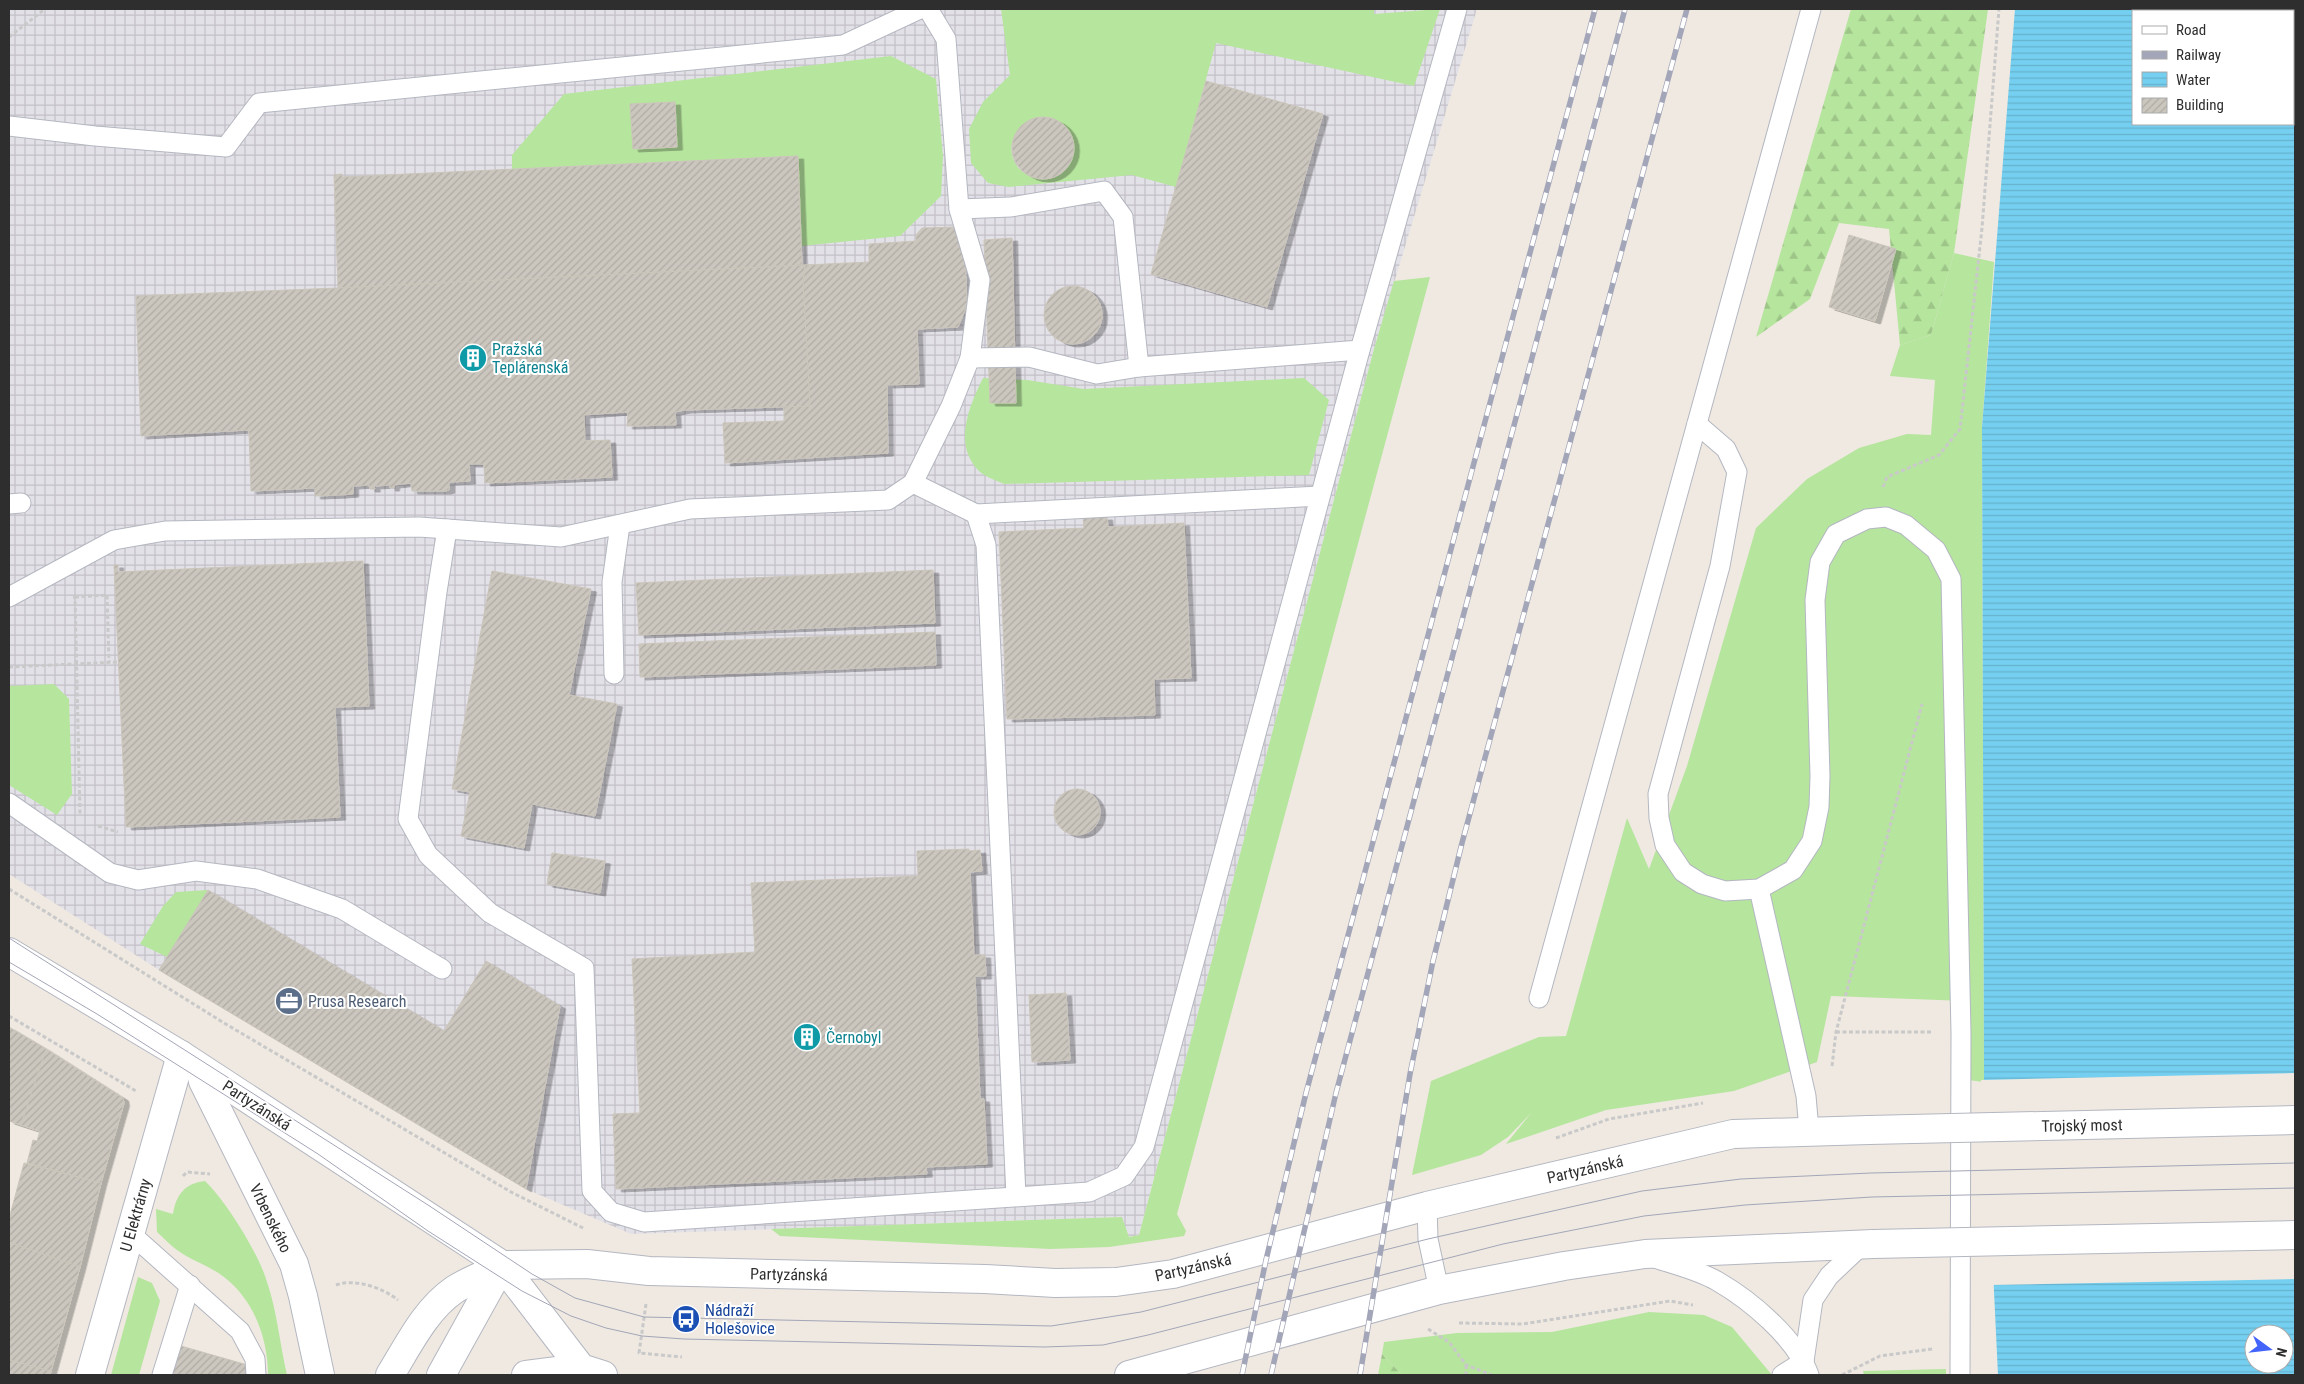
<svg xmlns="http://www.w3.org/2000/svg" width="2304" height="1384" font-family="'Roboto Condensed',sans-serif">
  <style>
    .industrial { fill: url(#industrial-grid) }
    .grass { fill: #b6e59e; fill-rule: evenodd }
    .forest { fill: url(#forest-firs) }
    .water { fill: url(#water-rules); fill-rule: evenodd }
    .pier { fill: #efe9e1 }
    .building { fill: url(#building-hatch); stroke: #cbc5ba; filter: url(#shadow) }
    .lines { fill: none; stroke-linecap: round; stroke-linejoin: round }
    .service-casing { stroke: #b4b7c1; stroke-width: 21 }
    .minor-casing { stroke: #b4b7c1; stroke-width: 30 }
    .secondary-casing { stroke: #b4b7c1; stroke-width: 30 }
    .path { stroke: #c9c9c9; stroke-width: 3; stroke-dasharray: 4 2.5; stroke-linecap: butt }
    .service { stroke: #fff; stroke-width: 19 }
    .minor { stroke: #fff; stroke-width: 28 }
    .secondary { stroke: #fff; stroke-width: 28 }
    .tram { stroke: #a3a6b8; stroke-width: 1 }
    .rail-casing { stroke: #a3a6b8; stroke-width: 5.5 }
    .rail { stroke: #fff; stroke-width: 4; stroke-dasharray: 11; stroke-linecap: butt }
    .secondary-bridge-casing { stroke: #b4b7c1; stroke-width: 30; stroke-linecap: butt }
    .secondary-bridge { stroke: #fff; stroke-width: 28 }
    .labels { text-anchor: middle; stroke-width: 4; stroke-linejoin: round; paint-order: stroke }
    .culture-label { font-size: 16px; fill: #0d838f; stroke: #fff; text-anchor: start }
    .service-label { font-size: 16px; fill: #4e5e75; stroke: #fff; text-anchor: start }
    .street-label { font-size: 16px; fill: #2e2e2e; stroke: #fff }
    .transit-label { font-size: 16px; fill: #164399; stroke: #fff; text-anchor: start }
  </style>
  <defs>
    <pattern id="industrial-grid" width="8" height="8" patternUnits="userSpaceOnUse" patternTransform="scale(1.25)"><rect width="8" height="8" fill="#e3e1e8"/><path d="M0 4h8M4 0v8" fill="none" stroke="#c3c1c7"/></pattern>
    <pattern id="forest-firs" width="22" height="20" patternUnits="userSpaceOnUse" patternTransform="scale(1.25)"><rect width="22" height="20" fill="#b6e59e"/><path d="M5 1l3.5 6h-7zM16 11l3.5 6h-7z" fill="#9dc588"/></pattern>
    <pattern id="water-rules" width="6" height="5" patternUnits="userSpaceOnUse" patternTransform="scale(1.25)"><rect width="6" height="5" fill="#75cff0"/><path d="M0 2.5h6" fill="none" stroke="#66b2ce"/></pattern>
    <pattern id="building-hatch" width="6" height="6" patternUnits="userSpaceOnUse" patternTransform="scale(1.25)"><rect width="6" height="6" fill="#cbc7bf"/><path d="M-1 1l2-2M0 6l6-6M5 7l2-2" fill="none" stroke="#afaba4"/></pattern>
    <filter id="shadow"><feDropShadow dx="5.5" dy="3" stdDeviation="0" flood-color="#0004"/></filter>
  </defs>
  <rect width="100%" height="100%" fill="#efe9e1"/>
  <polygon class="industrial" points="9,9 1477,9 1374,349 1139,1235 1129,1237 1121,1217 631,1234 526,1189 159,970 9,874"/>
  <g class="grass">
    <path d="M1001,9H1374V14L1440,9L1414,86L1216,43L1176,187L1132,175L1009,187L988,183L971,163L969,129L983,102L1010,75ZM1048,117C1094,130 1071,192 1033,177C1025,174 1019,170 1015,163C1003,139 1024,115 1048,117Z"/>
    <path d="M891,56L936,79L943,156L941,196L900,236L801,246L797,156L512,169V155L564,94ZM631,105L676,147L633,148Z"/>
    <polygon points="1954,253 1994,262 1982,427 1984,1082 1968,1080 1966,1001 1831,996 1817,1062 1734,1091 1606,1110 1506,1144 1531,1113 1508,1137 1481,1155 1412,1175 1431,1081 1539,1037 1566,1036 1627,818 1649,869 1687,766 1756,528 1807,479 1859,448 1907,434 1931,435 1935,380 1890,376 1900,345 1931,335"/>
    <polygon points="1430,277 1177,1214 1186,1231 1184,1236 1109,1247 1050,1249 780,1236 771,1229 1122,1217 1129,1237 1139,1235 1374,349 1394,281"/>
    <path d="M983,378L1027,380L1084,389L1304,378L1329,400L1309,475L1004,484C997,481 986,477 980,472C952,446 969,406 983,378Z"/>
    <polygon points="54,684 69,699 72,794 57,815 9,785 9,686"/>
    <polygon points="208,890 167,957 140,944 163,906 176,892"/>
    <path d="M205,1181C226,1201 259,1254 267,1282C277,1311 280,1345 287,1375H268C268,1339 254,1300 224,1277C210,1266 192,1261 177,1250C170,1245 164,1238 157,1232L156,1209L173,1214C176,1195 185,1183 205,1181Z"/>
    <polygon points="138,1277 152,1283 160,1301 139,1375 111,1375"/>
    <polygon points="1649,1312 1704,1315 1732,1327 1772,1375 1402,1375 1382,1354 1384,1342 1457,1333 1552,1332"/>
    <polygon points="1946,1369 1946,1375 1864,1375 1863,1371"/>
  </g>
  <g class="forest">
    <polygon points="1851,9 1988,9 1954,253 1931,335 1900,345 1889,229 1839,223 1810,299 1756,337"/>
    <polygon points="1382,1354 1402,1375 1378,1375"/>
  </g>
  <path class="water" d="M2015,9H2295V1375H1998L1984,1082L1982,427ZM2133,11H2293V124H2133ZM2254,1334H2284V1364H2254Z"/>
  <polygon class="pier" points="2295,1073 2295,1279 1991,1285 1981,1080"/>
  <g class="building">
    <polygon points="1206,81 1323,114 1267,307 1151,274"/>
    <polygon points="675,102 677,147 633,149 630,104"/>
    <circle cx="1043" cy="148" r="31"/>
    <polygon points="798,156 802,265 338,288 334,175 342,174 342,177"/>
    <polygon points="956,227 964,233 967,306 958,327 917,329 919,384 887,385 888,453 725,463 723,423 784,421 784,406 810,406 803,281 805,265 869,262 869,244 916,241 916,235 922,228"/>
    <polygon points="1849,235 1896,249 1875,321 1829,307"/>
    <polygon points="1012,238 1016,403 990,403 984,240"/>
    <polygon points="805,265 803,281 810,406 685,410 675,412 676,425 673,425 627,426 628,413 625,412 584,415 585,441 610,440 612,477 485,483 484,466 482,464 469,464 470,481 449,482 449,490 446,491 412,491 411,483 394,485 394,488 390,488 390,485 374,486 375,489 370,489 369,485 353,486 353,494 341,495 315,496 315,488 251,491 249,431 247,430 141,436 136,296 338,288"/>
    <circle cx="1073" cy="315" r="29"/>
    <polygon points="1107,517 1108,527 1184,523 1191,678 1154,679 1155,715 1007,719 999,532 1084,528 1083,518"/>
    <polygon points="363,561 369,706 335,707 340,817 126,827 114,565 118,565 118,572"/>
    <polygon points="933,570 935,623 639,635 636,583"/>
    <polygon points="492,571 591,589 569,695 617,704 595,816 532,804 524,848 461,836 470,792 452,789"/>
    <polygon points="935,632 936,665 640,677 639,644"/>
    <circle cx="1077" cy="812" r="23"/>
    <polygon points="969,849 969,851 980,850 982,871 970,872 974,955 985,955 986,976 975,976 980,1099 984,1099 987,1164 926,1167 927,1174 616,1189 613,1114 640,1113 632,959 755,952 751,883 918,876 917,851"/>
    <polygon points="552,853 605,861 600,893 547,884"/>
    <polygon points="208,890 444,1031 486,961 560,1006 526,1189 159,970"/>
    <polygon points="1066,993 1070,1060 1032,1062 1029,995"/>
    <polygon points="9,1027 46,1049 21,1125 9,1121"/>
    <polygon points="46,1049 123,1098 124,1103 101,1183 27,1163 33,1140 37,1141 40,1131 21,1125"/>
    <polygon points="24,1163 101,1183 80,1267 9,1242 9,1219"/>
    <polygon points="9,1242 80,1267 51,1371 9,1360"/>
    <polygon points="181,1346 251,1366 248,1375 171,1375"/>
    <polygon points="9,1360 51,1371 50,1375 9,1375"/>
  </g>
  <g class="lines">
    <defs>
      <g id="service">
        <polyline points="9,126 95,136 226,147 259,103 843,45 920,9"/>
        <polyline points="959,209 1011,207 1104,191 1123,217 1139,367"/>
        <polyline points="970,358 1029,357 1097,374 1139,367 1360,350"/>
        <polyline points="1697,424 1726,449 1737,472 1720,566 1658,794 1659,818 1665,845 1683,872 1702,884 1725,891 1759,889 1793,870 1812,841 1819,807 1820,776 1815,600 1820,562 1836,534 1867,519 1886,517 1906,525 1936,550 1951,579 1961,1033 1960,1375"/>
        <polyline points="913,483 976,514 986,545 1016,1196"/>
        <polyline points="9,504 21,503"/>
        <polyline points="976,514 1320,496"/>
        <polyline points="447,529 437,592 408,819 428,855 490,913 584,968 592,1191 611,1212 644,1222 1089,1192 1124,1176 1144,1147 1360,350 1457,9"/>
        <polyline points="9,597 114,540 165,531 419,527 561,537 690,509 888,500 913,483 951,406 970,358 980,280 959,209 946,39 928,9"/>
        <polyline points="614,674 612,582 620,525"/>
        <polyline points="9,803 110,873 138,880 196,871 257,879 342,909 442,969"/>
        <polyline points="1759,889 1806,1096 1809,1130"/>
        <polyline points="1539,998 1811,9"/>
        <polyline points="1427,1206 1428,1239 1439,1290"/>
        <polyline points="130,1233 240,1331 255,1359 256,1375"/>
        <path d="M1655,1258C1675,1265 1698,1270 1717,1281C1750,1300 1796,1338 1809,1375"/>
        <polyline points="1804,1361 1813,1300 1829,1276 1863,1244"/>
        <polyline points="162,1375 190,1285"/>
        <polyline points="1782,1375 1804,1361"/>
      </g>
      <polyline id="minor" points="90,1375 181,1055"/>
      <g id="secondary">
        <polyline points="9,952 181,1055 502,1265 581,1368 603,1375"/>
        <polyline points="200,1068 203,1081 294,1264 303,1296 320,1375"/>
        <polyline points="502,1265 587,1264 649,1271 985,1279 1055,1283 1116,1282 1173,1274 1427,1206 1733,1134 1869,1130"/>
        <path d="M390,1375C408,1346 425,1310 454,1290C469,1280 487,1275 502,1265"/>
        <polyline points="441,1375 502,1265"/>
        <polyline points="526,1375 581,1368"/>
        <polyline points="1129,1375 1439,1290 1564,1266 1645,1254 1873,1244"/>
      </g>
    </defs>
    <use href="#service" class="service-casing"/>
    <use href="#minor" class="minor-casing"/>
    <use href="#secondary" class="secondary-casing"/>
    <g class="path">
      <polyline points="9,37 45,9"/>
      <polyline points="1883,487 1887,477 1939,455 1960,429 1982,228 1999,9"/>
      <polyline points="73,597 75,597 80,816"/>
      <polyline points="75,597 107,595 109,662"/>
      <polyline points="9,667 118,662"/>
      <polyline points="98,826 118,832"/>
      <polyline points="9,889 224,1023 511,1192 583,1228"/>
      <polyline points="9,1016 136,1091"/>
      <polyline points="1836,1032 1933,1032"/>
      <polyline points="1832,1066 1836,1032 1922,704"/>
      <polyline points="1556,1138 1609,1119 1703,1103"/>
      <polyline points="183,1176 187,1172 210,1174"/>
      <path d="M336,1285C355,1278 383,1288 398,1300"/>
      <polyline points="646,1304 639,1353 682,1357"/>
      <polyline points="1459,1323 1523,1324 1670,1301 1693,1305"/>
      <polyline points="1428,1329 1449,1342 1466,1365 1492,1375"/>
      <polyline points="1466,1365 1466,1375"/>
      <polyline points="1842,1375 1880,1356 1932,1349"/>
    </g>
    <use href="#service" class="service"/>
    <use href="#minor" class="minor"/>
    <use href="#secondary" class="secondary"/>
    <g class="tram">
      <polyline points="9,938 428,1205 532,1274 575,1298 644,1317 1051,1326 1141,1312 1428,1239 1642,1191 1741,1179 1871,1173 2295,1163"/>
      <polyline points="9,962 97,1014 318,1154 428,1231 522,1291 571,1316 606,1328 642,1336 684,1339 1044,1347 1103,1345 1148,1335 1503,1244 1644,1216 1745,1205 1872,1197 2295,1188"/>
    </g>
    <defs>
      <g id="rail">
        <polyline points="1242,1375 1266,1260 1306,1093 1595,9"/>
        <polyline points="1271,1375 1336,1093 1625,9"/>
        <polyline points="1360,1375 1410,1074 1433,961 1462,843 1687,9"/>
      </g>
    </defs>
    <use href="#rail" class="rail-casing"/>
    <use href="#rail" class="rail"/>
    <defs>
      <g id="secondary-bridge">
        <polyline points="1869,1130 2295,1120"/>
        <polyline points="1873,1244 2295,1235"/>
      </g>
    </defs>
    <use href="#secondary-bridge" class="secondary-bridge-casing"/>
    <use href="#secondary-bridge" class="secondary-bridge"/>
  </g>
  <defs>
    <symbol id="building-disc" viewBox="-11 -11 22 22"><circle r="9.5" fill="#0f9aa8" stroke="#fff"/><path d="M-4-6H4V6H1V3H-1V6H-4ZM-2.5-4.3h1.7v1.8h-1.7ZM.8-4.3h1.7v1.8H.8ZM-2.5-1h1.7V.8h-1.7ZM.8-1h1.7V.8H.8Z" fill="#fff"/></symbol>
    <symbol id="office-disc" viewBox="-11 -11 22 22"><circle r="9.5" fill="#5c6f8a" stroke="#fff"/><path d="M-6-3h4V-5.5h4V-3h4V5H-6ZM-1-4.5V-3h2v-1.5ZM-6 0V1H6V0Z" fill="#fff"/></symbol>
    <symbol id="bus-disc" viewBox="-11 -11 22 22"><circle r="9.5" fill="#1a4fb4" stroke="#fff"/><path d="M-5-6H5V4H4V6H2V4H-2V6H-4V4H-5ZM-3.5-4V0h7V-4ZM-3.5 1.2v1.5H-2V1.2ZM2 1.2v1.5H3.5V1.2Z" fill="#fff"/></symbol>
  </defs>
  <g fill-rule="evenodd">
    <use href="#building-disc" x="457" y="342" width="32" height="32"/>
    <use href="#office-disc" x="273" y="985" width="32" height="32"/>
    <use href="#building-disc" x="791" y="1021" width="32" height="32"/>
    <use href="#bus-disc" x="670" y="1303" width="32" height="32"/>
  </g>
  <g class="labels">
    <g class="culture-label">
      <text x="492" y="355">Pražská<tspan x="492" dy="18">Teplárenská</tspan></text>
      <text x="826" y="1043">Černobyl</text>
    </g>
    <g class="service-label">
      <text x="308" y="1007">Prusa Research</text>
    </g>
    <g class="street-label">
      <text transform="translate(257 1105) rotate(33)" y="6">Partyzánská</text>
      <text transform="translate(2082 1125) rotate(-1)" y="6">Trojský most</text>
      <text transform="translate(1585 1169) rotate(-13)" y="6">Partyzánská</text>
      <text transform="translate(135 1215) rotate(-74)" y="6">U Elektrárny</text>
      <text transform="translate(271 1218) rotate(64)" y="6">Vrbenského</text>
      <text transform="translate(1193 1267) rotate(-13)" y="6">Partyzánská</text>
      <text transform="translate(789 1274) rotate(1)" y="6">Partyzánská</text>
    </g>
    <g class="transit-label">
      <text x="705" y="1316">Nádraží<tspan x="705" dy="18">Holešovice</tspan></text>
    </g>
  </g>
  <rect width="2304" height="1384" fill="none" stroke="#2e2e2e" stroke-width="20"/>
  <rect x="2132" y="10" width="162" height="115" fill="#ffffff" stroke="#ababab"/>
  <rect x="2142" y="26" width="25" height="8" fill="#ffffff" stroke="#ababab"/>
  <text x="2176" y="35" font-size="15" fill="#2e2e2e">Road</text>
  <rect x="2142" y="51" width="25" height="8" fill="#a3a6b8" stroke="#ababab"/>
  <text x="2176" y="60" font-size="15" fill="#2e2e2e">Railway</text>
  <rect x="2142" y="72" width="25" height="15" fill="url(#water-rules)" stroke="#ababab"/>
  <text x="2176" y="85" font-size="15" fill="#2e2e2e">Water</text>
  <rect x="2142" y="98" width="25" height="15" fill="url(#building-hatch)" stroke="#ababab"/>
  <text x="2176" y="110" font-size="15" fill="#2e2e2e">Building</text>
  <g transform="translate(2269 1349) rotate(105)"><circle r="24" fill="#ffffff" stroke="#ababab"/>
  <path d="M0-4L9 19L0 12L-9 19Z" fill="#4264fb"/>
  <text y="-8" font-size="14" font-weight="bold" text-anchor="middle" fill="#2e2e2e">N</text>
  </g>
</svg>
